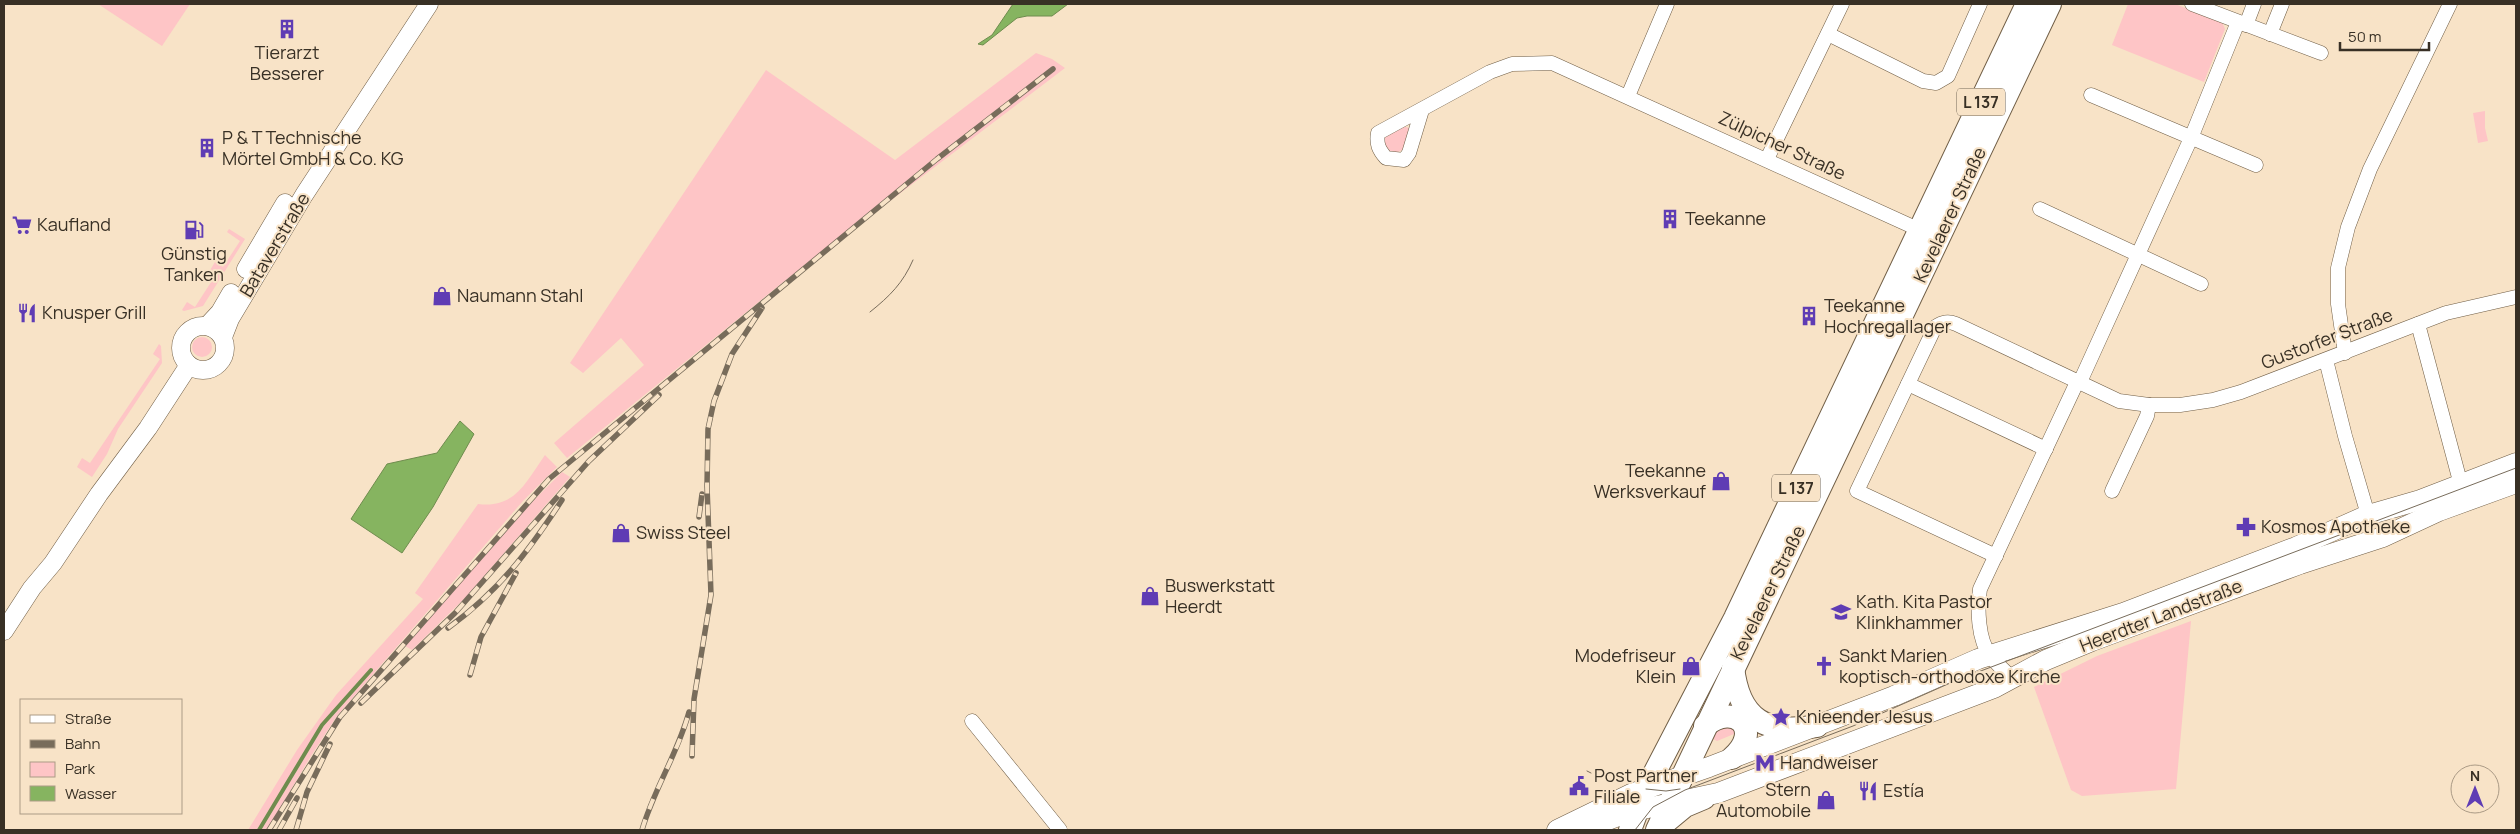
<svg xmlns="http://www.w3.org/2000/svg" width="2520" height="834" font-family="Manrope,sans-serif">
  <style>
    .green { fill: #fec5c6 }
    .water { fill: #86b460; stroke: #6f8c4e }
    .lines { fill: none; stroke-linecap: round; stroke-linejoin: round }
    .stream { stroke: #6f8c4e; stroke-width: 4 }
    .minor-casing { stroke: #705e46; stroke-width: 15 }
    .tertiary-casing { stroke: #705e46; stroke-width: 19 }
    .secondary-casing { stroke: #705e46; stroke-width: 21 }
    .primary-casing { stroke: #705e46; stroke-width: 24 }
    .minor { stroke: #fff; stroke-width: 14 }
    .tertiary { stroke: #fff; stroke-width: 18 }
    .secondary { stroke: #fff; stroke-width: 20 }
    .primary { stroke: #fff; stroke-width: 22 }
    .tram { stroke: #786c5b; stroke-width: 1 }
    .rail-casing { stroke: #786c5b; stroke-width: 5.5 }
    .rail { stroke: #f8e3c7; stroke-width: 4; stroke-dasharray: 11; stroke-linecap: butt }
    .labels { text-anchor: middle; stroke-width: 4; stroke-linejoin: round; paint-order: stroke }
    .shield { fill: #f8e3c7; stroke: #726656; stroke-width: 1 }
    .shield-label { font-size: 16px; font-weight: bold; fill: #383025 }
    .poi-label { font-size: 18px; fill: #383025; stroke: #f8e3c7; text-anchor: start }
    .street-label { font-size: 18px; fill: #383025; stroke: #f8e3c7 }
  </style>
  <rect width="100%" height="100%" fill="#f8e3c7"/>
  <g class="green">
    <polygon points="98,4 190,4 162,46"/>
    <polygon points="2128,4 2175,4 2222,22 2225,29 2204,82 2112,45"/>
    <polygon points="1036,53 1052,59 1065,68 782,283 567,458 554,443 644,365 621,338 583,373 570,363 766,70 895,160"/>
    <polygon points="2485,111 2485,128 2488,141 2478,143 2473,113"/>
    <path d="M1403,126L1409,128L1404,149L1396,153C1388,152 1386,148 1383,140L1387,135Z"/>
    <polygon points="229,229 245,239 203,306 184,311 182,310 187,302 195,307 215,276 209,272 215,262 223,267 240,241 227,232"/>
    <circle cx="202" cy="347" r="10"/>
    <polygon points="159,344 161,346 162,363 118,429 107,454 92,477 77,467 82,458 90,463 160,359 153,354"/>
    <path d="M545,455L557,467L523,501L337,716L311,756L267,830H248L297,750L336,695L423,599L415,593L478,504C515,509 526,482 545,455Z"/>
    <polygon points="562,472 570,477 466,597 412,650 405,646 528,506"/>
    <polygon points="2191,621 2176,789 2082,796 2071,790 2034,687 2097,656"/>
    <polygon points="1718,722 1734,723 1738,742 1734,734 1717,741 1711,738"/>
  </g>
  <g class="water">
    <polygon points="1013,4 1068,4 1052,16 1027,16 1017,18 983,45 978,44 992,35"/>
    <polygon points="460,421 474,434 433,507 402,553 351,519 387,464 437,453"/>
  </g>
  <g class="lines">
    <polyline class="stream" points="259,830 322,725 371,670"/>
    <defs>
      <g id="minor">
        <polyline points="2192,4 2321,53"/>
        <polyline points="2246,25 2254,4"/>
        <polyline points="1828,34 1923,81 1936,83 1948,76 1980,4"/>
        <polyline points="2270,34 2282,4"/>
        <polyline points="2091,95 2256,165"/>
        <polyline points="1628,96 1667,4"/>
        <path d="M1422,110L1409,153L1404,160L1386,158C1379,150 1376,144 1378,133L1490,72L1512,64L1552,63L1920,230"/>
        <polyline points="1767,159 1842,4"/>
        <polyline points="2040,209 2201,284"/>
        <polyline points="2418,324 2461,485"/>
        <polyline points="2345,353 2338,304 2338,268 2348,227 2370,169 2450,4"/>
        <polyline points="2326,360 2345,436 2368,515"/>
        <polyline points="2080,382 2191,138 2238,22"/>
        <polyline points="1908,384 2046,449"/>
        <polyline points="2112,491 2147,416 2149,405"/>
        <path d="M1996,556L1857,491L1935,327C1943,322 1948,321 1956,324L2119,401L2149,405H2180L2213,400L2241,392L2446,313L2516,297"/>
        <path d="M2012,678C2005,671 1996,664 1990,655C1978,640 1977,608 1980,589L2078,380"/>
        <polyline points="972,721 1060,830"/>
      </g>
      <g id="tertiary">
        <polyline points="246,269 285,203"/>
        <polyline points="207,326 220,312 231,293"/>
        <circle cx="203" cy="348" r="22"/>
        <polyline points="223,337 230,319 304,195 429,4"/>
        <polyline points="4,631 32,588 53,563 99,494 148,428 189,365"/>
      </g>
      <g id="secondary">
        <polyline points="1584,829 1629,812 1718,793 1994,688 2046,660 2092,641 2300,564 2383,537 2439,511 2516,483"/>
        <polyline points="1557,830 1631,794 1709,767 1894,696 1978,659 2123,613 2296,547 2368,515 2420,500 2516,463"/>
      </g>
      <g id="primary">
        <path d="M1733,667C1739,721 1767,735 1817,726"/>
        <path d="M1705,726C1735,701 1764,730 1732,758"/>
        <polyline points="1662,825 1685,806 1704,798"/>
        <polyline points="1630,830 1643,795 1735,618 2027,4"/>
        <polyline points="1657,830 2050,4"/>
      </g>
    </defs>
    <use href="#minor" class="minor-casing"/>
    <use href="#tertiary" class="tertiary-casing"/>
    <use href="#secondary" class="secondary-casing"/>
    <use href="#primary" class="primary-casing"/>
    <use href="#minor" class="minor"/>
    <use href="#tertiary" class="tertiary"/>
    <use href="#secondary" class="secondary"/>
    <use href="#primary" class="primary"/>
    <g class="tram">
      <path d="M870,312C890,296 903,283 913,260"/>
      <polyline points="1587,771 1591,773"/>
      <polyline points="1646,789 1666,791 1680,789"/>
      <polyline points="1635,830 1653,807 1685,790 1853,726 1957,680 2516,468"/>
    </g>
    <defs>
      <g id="rail">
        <polyline points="699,517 702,494"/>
        <path d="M448,628C500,590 528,552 562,500"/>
        <polyline points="470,675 481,637 516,573"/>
        <polyline points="361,703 455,613 589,461 659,395"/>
        <polyline points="692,756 694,699 711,595 707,486 708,429 714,401 732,354 762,308"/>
        <polyline points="269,830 340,717 549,479 937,159 1053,69"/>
        <polyline points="279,830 297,798"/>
        <polyline points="296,830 307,792 330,744"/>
        <path d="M642,830C654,789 678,753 689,712"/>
      </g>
    </defs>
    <use href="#rail" class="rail-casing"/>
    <use href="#rail" class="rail"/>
  </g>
  <defs>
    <symbol id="building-bare" viewBox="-9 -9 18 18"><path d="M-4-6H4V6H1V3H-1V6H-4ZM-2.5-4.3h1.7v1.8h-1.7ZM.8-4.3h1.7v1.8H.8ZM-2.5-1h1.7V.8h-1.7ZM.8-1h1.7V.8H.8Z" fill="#5f3cb4" stroke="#f8e3c7" stroke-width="2.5" paint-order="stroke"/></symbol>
    <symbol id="supermarket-bare" viewBox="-9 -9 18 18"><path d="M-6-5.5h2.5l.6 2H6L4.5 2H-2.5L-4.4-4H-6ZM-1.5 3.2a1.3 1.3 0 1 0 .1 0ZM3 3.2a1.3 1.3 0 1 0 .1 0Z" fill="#5f3cb4" stroke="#f8e3c7" stroke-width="2.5" paint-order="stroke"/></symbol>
    <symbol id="fuel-bare" viewBox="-9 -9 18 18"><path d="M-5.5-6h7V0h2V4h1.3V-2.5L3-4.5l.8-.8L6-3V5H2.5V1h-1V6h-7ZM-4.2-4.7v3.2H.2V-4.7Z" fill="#5f3cb4" stroke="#f8e3c7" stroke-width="2.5" paint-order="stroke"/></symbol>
    <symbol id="shop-bare" viewBox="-9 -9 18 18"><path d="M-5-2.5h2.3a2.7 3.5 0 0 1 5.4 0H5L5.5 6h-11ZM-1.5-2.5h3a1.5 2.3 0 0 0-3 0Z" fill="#5f3cb4" stroke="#f8e3c7" stroke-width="2.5" paint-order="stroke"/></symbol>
    <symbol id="restaurant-bare" viewBox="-9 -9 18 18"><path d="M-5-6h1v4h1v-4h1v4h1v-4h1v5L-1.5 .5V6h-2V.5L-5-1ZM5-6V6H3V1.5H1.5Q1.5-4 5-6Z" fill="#5f3cb4" stroke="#f8e3c7" stroke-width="2.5" paint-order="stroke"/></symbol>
    <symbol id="pharmacy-bare" viewBox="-9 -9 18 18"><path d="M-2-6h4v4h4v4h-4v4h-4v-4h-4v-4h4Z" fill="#5f3cb4" stroke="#f8e3c7" stroke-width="2.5" paint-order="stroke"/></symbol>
    <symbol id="school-bare" viewBox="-9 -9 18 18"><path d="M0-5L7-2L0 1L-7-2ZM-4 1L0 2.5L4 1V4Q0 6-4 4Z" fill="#5f3cb4" stroke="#f8e3c7" stroke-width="2.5" paint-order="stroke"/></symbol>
    <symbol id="church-bare" viewBox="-9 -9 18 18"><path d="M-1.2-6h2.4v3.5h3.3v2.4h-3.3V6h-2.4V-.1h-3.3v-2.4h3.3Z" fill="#5f3cb4" stroke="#f8e3c7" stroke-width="2.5" paint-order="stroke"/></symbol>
    <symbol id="sight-bare" viewBox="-9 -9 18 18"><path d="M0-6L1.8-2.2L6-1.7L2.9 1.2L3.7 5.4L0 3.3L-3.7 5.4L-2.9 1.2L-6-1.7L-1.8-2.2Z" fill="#5f3cb4" stroke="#f8e3c7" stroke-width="2.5" paint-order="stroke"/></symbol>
    <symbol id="metro-bare" viewBox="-9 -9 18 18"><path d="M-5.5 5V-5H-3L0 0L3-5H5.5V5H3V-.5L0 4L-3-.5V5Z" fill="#5f3cb4" stroke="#f8e3c7" stroke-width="2.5" paint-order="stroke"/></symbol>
    <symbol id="civic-bare" viewBox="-9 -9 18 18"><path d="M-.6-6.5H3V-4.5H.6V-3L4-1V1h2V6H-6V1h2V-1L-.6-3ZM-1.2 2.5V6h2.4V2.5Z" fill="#5f3cb4" stroke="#f8e3c7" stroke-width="2.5" paint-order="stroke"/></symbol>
  </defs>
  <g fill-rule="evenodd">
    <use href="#building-bare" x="273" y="15" width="28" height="28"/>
    <use href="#building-bare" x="193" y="134" width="28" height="28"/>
    <use href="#building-bare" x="1656" y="205" width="28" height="28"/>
    <use href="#supermarket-bare" x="8" y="211" width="28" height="28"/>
    <use href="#fuel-bare" x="180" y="216" width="28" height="28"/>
    <use href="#shop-bare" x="428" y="282" width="28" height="28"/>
    <use href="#restaurant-bare" x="13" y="299" width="28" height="28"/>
    <use href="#building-bare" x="1795" y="302" width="28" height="28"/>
    <use href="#shop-bare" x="1707" y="467" width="28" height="28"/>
    <use href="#pharmacy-bare" x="2232" y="513" width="28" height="28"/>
    <use href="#shop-bare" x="607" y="519" width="28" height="28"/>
    <use href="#shop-bare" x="1136" y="582" width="28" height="28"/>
    <use href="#school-bare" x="1827" y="598" width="28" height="28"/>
    <use href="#shop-bare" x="1677" y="652" width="28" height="28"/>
    <use href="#church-bare" x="1810" y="652" width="28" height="28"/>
    <use href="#sight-bare" x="1767" y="703" width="28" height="28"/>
    <use href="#metro-bare" x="1751" y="749" width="28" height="28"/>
    <use href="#civic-bare" x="1565" y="772" width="28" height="28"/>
    <use href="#restaurant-bare" x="1854" y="777" width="28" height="28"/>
    <use href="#shop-bare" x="1812" y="786" width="28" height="28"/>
  </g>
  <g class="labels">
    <g class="shield">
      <rect x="1957" y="88.5" width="48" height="27" rx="4"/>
      <rect x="1772" y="474.5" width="48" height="27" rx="4"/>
    </g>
    <g class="shield-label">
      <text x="1981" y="108">L 137</text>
      <text x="1796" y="494">L 137</text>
    </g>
    <g class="poi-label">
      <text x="287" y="59" text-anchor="middle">Tierarzt<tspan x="287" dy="21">Besserer</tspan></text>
      <text x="222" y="144">P &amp; T Technische<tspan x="222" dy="21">Mörtel GmbH &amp; Co. KG</tspan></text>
      <text x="1685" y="225">Teekanne</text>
      <text x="37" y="231">Kaufland</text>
      <text x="194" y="260" text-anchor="middle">Günstig<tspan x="194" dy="21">Tanken</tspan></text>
      <text x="457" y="302">Naumann Stahl</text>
      <text x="1824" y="312">Teekanne<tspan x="1824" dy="21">Hochregallager</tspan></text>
      <text x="42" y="319">Knusper Grill</text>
      <text x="1706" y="477" text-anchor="end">Teekanne<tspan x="1706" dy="21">Werksverkauf</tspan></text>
      <text x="2261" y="533">Kosmos Apotheke</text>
      <text x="636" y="539">Swiss Steel</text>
      <text x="1165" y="592">Buswerkstatt<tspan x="1165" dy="21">Heerdt</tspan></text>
      <text x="1856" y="608">Kath. Kita Pastor<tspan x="1856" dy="21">Klinkhammer</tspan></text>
      <text x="1676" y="662" text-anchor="end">Modefriseur<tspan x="1676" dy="21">Klein</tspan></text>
      <text x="1839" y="662">Sankt Marien<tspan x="1839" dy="21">koptisch-orthodoxe Kirche</tspan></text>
      <text x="1796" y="723">Knieender Jesus</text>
      <text x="1780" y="769">Handweiser</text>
      <text x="1594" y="782">Post Partner<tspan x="1594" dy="21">Filiale</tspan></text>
      <text x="1811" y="796" text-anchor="end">Stern<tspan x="1811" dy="21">Automobile</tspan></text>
      <text x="1883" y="797">Estía</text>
    </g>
    <g class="street-label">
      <text transform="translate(1782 146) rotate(25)" y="6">Zülpicher Straße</text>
      <text transform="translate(1950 215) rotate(-65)" y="6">Kevelaerer Straße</text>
      <text transform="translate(275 245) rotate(-59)" y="6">Bataverstraße</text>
      <text transform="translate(2327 339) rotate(-21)" y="6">Gustorfer Straße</text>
      <text transform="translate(1768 593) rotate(-64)" y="6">Kevelaerer Straße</text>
      <text transform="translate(2161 616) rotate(-21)" y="6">Heerdter Landstraße</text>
    </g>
  </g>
  <rect width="2520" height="834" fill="none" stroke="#383025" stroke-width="10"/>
  <rect x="20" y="699" width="162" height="115" fill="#f8e3c7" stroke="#ab9b86"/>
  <rect x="30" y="715" width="25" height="8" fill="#ffffff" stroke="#ab9b86"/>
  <text x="65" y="724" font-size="15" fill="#383025">Straße</text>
  <rect x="30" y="740" width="25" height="8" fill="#786c5b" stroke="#ab9b86"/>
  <text x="65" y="749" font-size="15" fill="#383025">Bahn</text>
  <rect x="30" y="762" width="25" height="15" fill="#fec5c6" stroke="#ab9b86"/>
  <text x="65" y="774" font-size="15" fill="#383025">Park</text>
  <rect x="30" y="786" width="25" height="15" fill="#86b460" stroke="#ab9b86"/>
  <text x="65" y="799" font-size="15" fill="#383025">Wasser</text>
  <g transform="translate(2475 789)"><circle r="24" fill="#f8e3c7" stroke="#ab9b86"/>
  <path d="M0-4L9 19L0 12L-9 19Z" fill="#5f3cb4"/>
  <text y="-8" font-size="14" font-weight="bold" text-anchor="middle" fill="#383025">N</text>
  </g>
  <path d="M2340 42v8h89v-8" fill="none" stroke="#383025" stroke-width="2.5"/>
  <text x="2348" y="42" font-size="15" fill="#383025" stroke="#f8e3c7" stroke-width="4" paint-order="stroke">50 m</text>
</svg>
